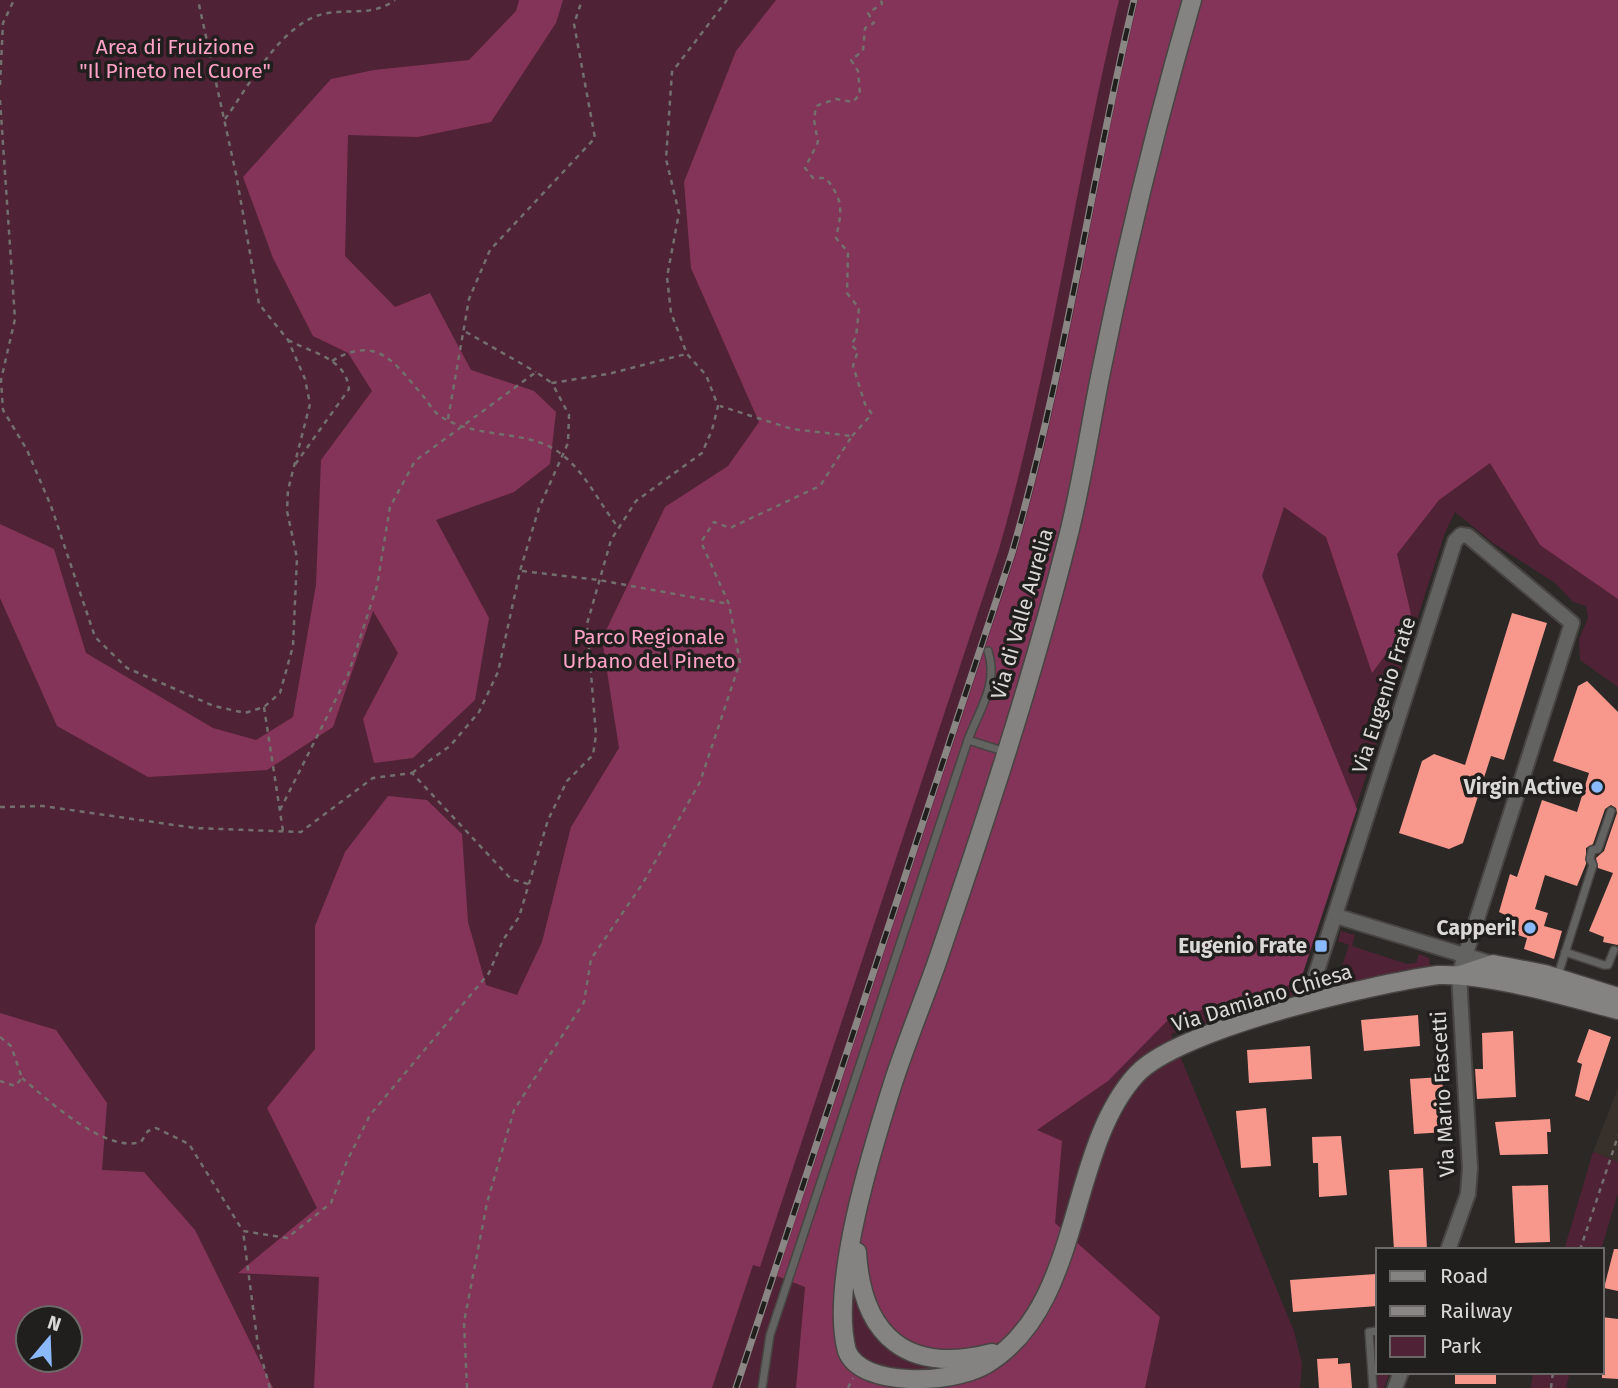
<svg xmlns="http://www.w3.org/2000/svg" width="1618" height="1388" font-family="'Fira Sans',sans-serif">
  <style>
    .built { fill: #38302a }
    .green { fill: #502236; fill-rule: evenodd }
    .forest { fill: #843458; fill-rule: evenodd }
    .building { fill: #f8988d }
    .lines { fill: none; stroke-linecap: round; stroke-linejoin: round }
    .lane-casing { stroke: #474442; stroke-width: 10 }
    .street-casing { stroke: #474442; stroke-width: 18 }
    .secondary-casing { stroke: #474442; stroke-width: 21 }
    .path { stroke: #726f6d; stroke-width: 2.5; stroke-dasharray: 5 5; stroke-linecap: butt }
    .lane { stroke: #636361; stroke-width: 7 }
    .street { stroke: #636361; stroke-width: 14 }
    .secondary { stroke: #848381; stroke-width: 18 }
    .rail-casing { stroke: #898684; stroke-width: 7 }
    .rail { stroke: #211f1d; stroke-width: 4.5; stroke-dasharray: 13; stroke-linecap: butt }
    .poi-dot { fill: #8bbafc; stroke: #211f1d; stroke-width: 2.5 }
    .labels { text-anchor: middle; stroke-width: 7; stroke-linejoin: round; paint-order: stroke }
    .park-label { font-size: 21px; fill: #ffa2c7; stroke: #211f1d }
    .street-label { font-size: 21px; fill: #dbd9d7; stroke: #211f1d }
    .poi-label { font-size: 21px; font-weight: bold; fill: #dbd9d7; stroke: #211f1d; text-anchor: end }
  </style>
  <rect width="100%" height="100%" fill="#2b2826"/>
  <polygon class="built" points="1618,1088 1618,1162 1593,1152"/>
  <g class="green">
    <path d="M0,0H1618V687L1580,660L1579,639L1588,618L1586,606L1573,602L1555,583L1493,543L1455,512L1445,533L1295,995L1171,1034L1294,1331L1302,1364L1300,1388H0ZM28,1318H70V1360H28Z"/>
    <polygon points="1341,931 1355,935 1352,946 1407,964 1416,963 1419,954 1429,958 1430,966 1327,989 1323,982 1327,979 1337,982 1349,945 1338,941"/>
    <polygon points="1593,1152 1618,1162 1618,1193 1601,1250 1564,1250"/>
    <polygon points="1378,1339 1378,1372 1390,1372 1384,1388 1378,1388 1376,1340"/>
    <polygon points="1533,1372 1570,1372 1566,1388 1531,1388"/>
  </g>
  <g class="forest">
    <polygon points="519,0 563,0 556,23 491,122 418,137 348,135 345,256 395,307 430,293 471,370 534,391 556,412 550,464 514,492 436,520 489,618 475,700 413,758 374,763 363,719 398,653 373,611 333,727 267,770 148,777 57,726 0,598 0,524 54,549 86,653 213,728 256,740 293,717 316,585 321,460 372,391 348,353 313,336 273,258 243,177 331,79 374,70 469,60 516,11"/>
    <path d="M776,0H1119C1075,182 1051,368 999,549L760,1267L753,1265L712,1388H314L319,1277L238,1273L317,1208L267,1108L315,1049V926L345,852L388,796L427,800L462,834L468,922L486,985L517,995L542,942L571,827L619,748L602,639L665,507L728,466L759,422L691,268L684,182L736,51Z"/>
    <path d="M1138,0H1618V599L1540,545L1490,463L1439,500L1397,554L1412,619L1372,673L1326,537L1284,507L1262,576L1357,809L1300,982L1169,1019L1108,1081L1037,1130L1062,1141L1055,1223L1160,1317L1145,1388H796L805,1287L777,1276L1016,554C1069,372 1094,184 1138,0ZM855,1257L879,1337L976,1362L908,1378L857,1358L850,1319Z"/>
    <path d="M0,1013L56,1030L107,1103L102,1170L144,1172L195,1230L273,1388H0ZM70,1318V1360H28V1318Z"/>
  </g>
  <g class="building">
    <polygon points="1512,613 1547,623 1504,760 1491,756 1463,843 1449,849 1399,833 1422,761 1434,754 1465,765"/>
    <polygon points="1587,681 1618,712 1618,945 1603,942 1604,937 1589,931 1613,873 1598,868 1596,858 1604,851 1617,813 1616,808 1611,805 1605,809 1593,844 1586,848 1586,864 1577,886 1545,875 1535,909 1548,913 1544,926 1562,931 1554,959 1524,949 1527,938 1512,933 1516,920 1499,912 1510,874 1517,877 1542,800 1577,812 1589,773 1553,761 1578,686"/>
    <polygon points="1418,1015 1420,1046 1364,1051 1361,1020"/>
    <polygon points="1589,1029 1611,1037 1589,1101 1575,1096 1582,1064 1577,1062"/>
    <polygon points="1513,1031 1516,1097 1477,1099 1475,1069 1483,1069 1482,1033"/>
    <polygon points="1310,1046 1312,1079 1249,1083 1247,1050"/>
    <polygon points="1442,1077 1446,1132 1414,1134 1410,1079"/>
    <polygon points="1266,1108 1271,1166 1241,1168 1236,1111"/>
    <polygon points="1550,1119 1551,1132 1547,1132 1548,1154 1500,1155 1495,1122"/>
    <polygon points="1341,1136 1347,1195 1319,1197 1318,1163 1313,1163 1312,1137"/>
    <polygon points="1423,1168 1427,1250 1394,1250 1389,1170"/>
    <polygon points="1548,1185 1550,1242 1515,1243 1512,1186"/>
    <polygon points="1614,1249 1618,1249 1618,1291 1604,1288"/>
    <polygon points="1376,1274 1378,1306 1293,1312 1290,1280"/>
    <polygon points="1602,1317 1618,1319 1618,1379 1602,1378"/>
    <polygon points="1338,1358 1338,1364 1350,1363 1352,1388 1319,1388 1317,1359"/>
    <rect x="1455" y="1372" width="41" height="12"/>
  </g>
  <g class="lines">
    <defs>
      <g id="lane">
        <path d="M968,740C979,710 999,684 988,651"/>
        <polyline points="1565,952 1604,965 1608,965 1614,950"/>
        <polyline points="1557,978 1593,865 1590,859 1592,850 1598,849 1611,811"/>
        <polyline points="762,1388 770,1335 968,740 1006,752"/>
        <polyline points="1373,1388 1369,1332 1378,1331"/>
      </g>
      <g id="street">
        <polyline points="1336,916 1493,964"/>
        <polyline points="1306,1005 1455,541 1461,535 1468,536 1572,623 1459,975 1470,1168 1468,1194 1448,1250"/>
        <polyline points="1395,1388 1401,1372"/>
      </g>
      <g id="secondary">
        <path d="M1192,0C1157,121 1127,244 1102,367C1090,425 1082,484 1067,541C1031,684 984,825 936,965C922,1004 907,1041 894,1080C873,1146 829,1285 847,1351C861,1388 952,1384 985,1365C1084,1307 1066,1152 1136,1075C1177,1029 1373,984 1438,975C1488,973 1568,997 1618,1010"/>
        <polyline points="1460,975 1493,964 1545,974 1618,997"/>
        <path d="M857,1252C862,1336 907,1375 992,1353"/>
      </g>
    </defs>
    <use href="#lane" class="lane-casing"/>
    <use href="#street" class="street-casing"/>
    <use href="#secondary" class="secondary-casing"/>
    <g class="path">
      <polyline points="0,85 3,23 14,0"/>
      <polyline points="0,100 15,319 1,380 3,410 27,450 51,506 95,637 127,668 214,706 245,713 264,707 280,693 293,646 297,558 287,511 288,490 310,404 305,379 288,340 259,304 236,174 198,0"/>
      <path d="M225,119C250,85 282,20 328,13C354,9 372,16 395,0"/>
      <polyline points="466,332 536,372"/>
      <path d="M288,340C312,353 346,358 349,389L294,466"/>
      <path d="M332,361C377,334 394,362 423,396C428,402 433,411 440,416C470,436 511,431 544,444C580,459 595,498 618,527"/>
      <polyline points="448,419 469,299 490,250 595,138 574,24 582,0"/>
      <path d="M852,436L872,414L865,404L853,366L858,351L851,345L856,337L859,308L847,293L848,252L836,238C842,209 844,202 826,178H813L805,168L818,142L814,120L816,106L836,99L853,102L860,94L858,71L851,60L863,51L865,28L874,23L868,13L882,4L881,0"/>
      <polyline points="522,571 599,580 729,604"/>
      <polyline points="264,707 283,831"/>
      <polyline points="412,773 450,746 479,712 498,672 520,571 539,508 568,443 569,415 552,383 608,374 686,354"/>
      <polyline points="0,807 43,806 195,828 301,832 373,778 412,773 511,879 528,884"/>
      <polyline points="280,810 348,675 377,586 390,507 415,461 536,372 552,383"/>
      <polyline points="0,1037 11,1046 22,1078 15,1086 0,1081"/>
      <path d="M22,1078C48,1100 104,1153 141,1142L148,1131L156,1128L189,1144L243,1231"/>
      <polyline points="1580,1250 1618,1136"/>
      <polyline points="270,1388 258,1346 243,1231 287,1238 331,1203 347,1161 370,1115 489,973 503,940 519,917 548,820 567,781 593,755 596,735 587,624 611,540 636,501 702,453 712,430 718,406 706,375 687,354 671,313 667,277 679,213 666,159 672,72 727,0"/>
      <polyline points="467,1388 464,1322 487,1203 514,1110 584,1002 591,959 643,883 700,782 740,662 729,604 701,542 714,522 730,528 820,486 852,436 792,429 720,406"/>
      <polyline points="848,1388 853,1378"/>
      <polyline points="1551,1388 1553,1372"/>
    </g>
    <use href="#lane" class="lane"/>
    <use href="#street" class="street"/>
    <use href="#secondary" class="secondary"/>
    <defs>
      <path id="rail" d="M736,1388L1012,553C1065,371 1090,184 1134,0"/>
    </defs>
    <use href="#rail" class="rail-casing"/>
    <use href="#rail" class="rail"/>
  </g>
  <g class="poi-dot">
    <circle cx="1597" cy="787" r="7"/>
    <circle cx="1530" cy="928" r="7"/>
    <rect x="1314" y="939" width="14" height="14" rx="3.5"/>
  </g>
  <g class="labels">
    <g class="park-label">
      <text x="175" y="54">Area di Fruizione<tspan x="175" dy="24">"Il Pineto nel Cuore"</tspan></text>
      <text x="649" y="644">Parco Regionale<tspan x="649" dy="24">Urbano del Pineto</tspan></text>
    </g>
    <g class="street-label">
      <text transform="translate(1022 614) rotate(-74)" y="7">Via di Valle Aurelia</text>
      <text transform="translate(1384 695) rotate(-72)" y="7">Via Eugenio Frate</text>
      <text transform="translate(1262 998) rotate(-17)" y="7">Via Damiano Chiesa</text>
      <text transform="translate(1443 1094) rotate(-93)" y="7">Via Mario Fascetti</text>
    </g>
    <g class="poi-label">
      <text x="1583" y="794">Virgin Active</text>
      <text x="1516" y="935">Capperi!</text>
      <text x="1307" y="953">Eugenio Frate</text>
    </g>
  </g>
  <rect x="1376" y="1248" width="228" height="126" fill="#211f1d" stroke="#6b6967" stroke-width="2"/>
  <rect x="1390" y="1271" width="35" height="10" fill="#848381" stroke="#6b6967" stroke-width="2"/>
  <text x="1440" y="1283" font-size="21" fill="#dbd9d7">Road</text>
  <rect x="1390" y="1306" width="35" height="10" fill="#898684" stroke="#6b6967" stroke-width="2"/>
  <text x="1440" y="1318" font-size="21" fill="#dbd9d7">Railway</text>
  <rect x="1390" y="1336" width="35" height="21" fill="#502236" stroke="#6b6967" stroke-width="2"/>
  <text x="1440" y="1353" font-size="21" fill="#dbd9d7">Park</text>
  <g transform="translate(49 1339) rotate(19)"><circle r="33" fill="#211f1d" stroke="#6b6967" stroke-width="2"/>
  <path d="M0-5L12 26L0 18L-12 26Z" fill="#8bbafc"/>
  <text y="-10" font-size="19" font-weight="bold" text-anchor="middle" fill="#dbd9d7">N</text>
  </g>
</svg>
